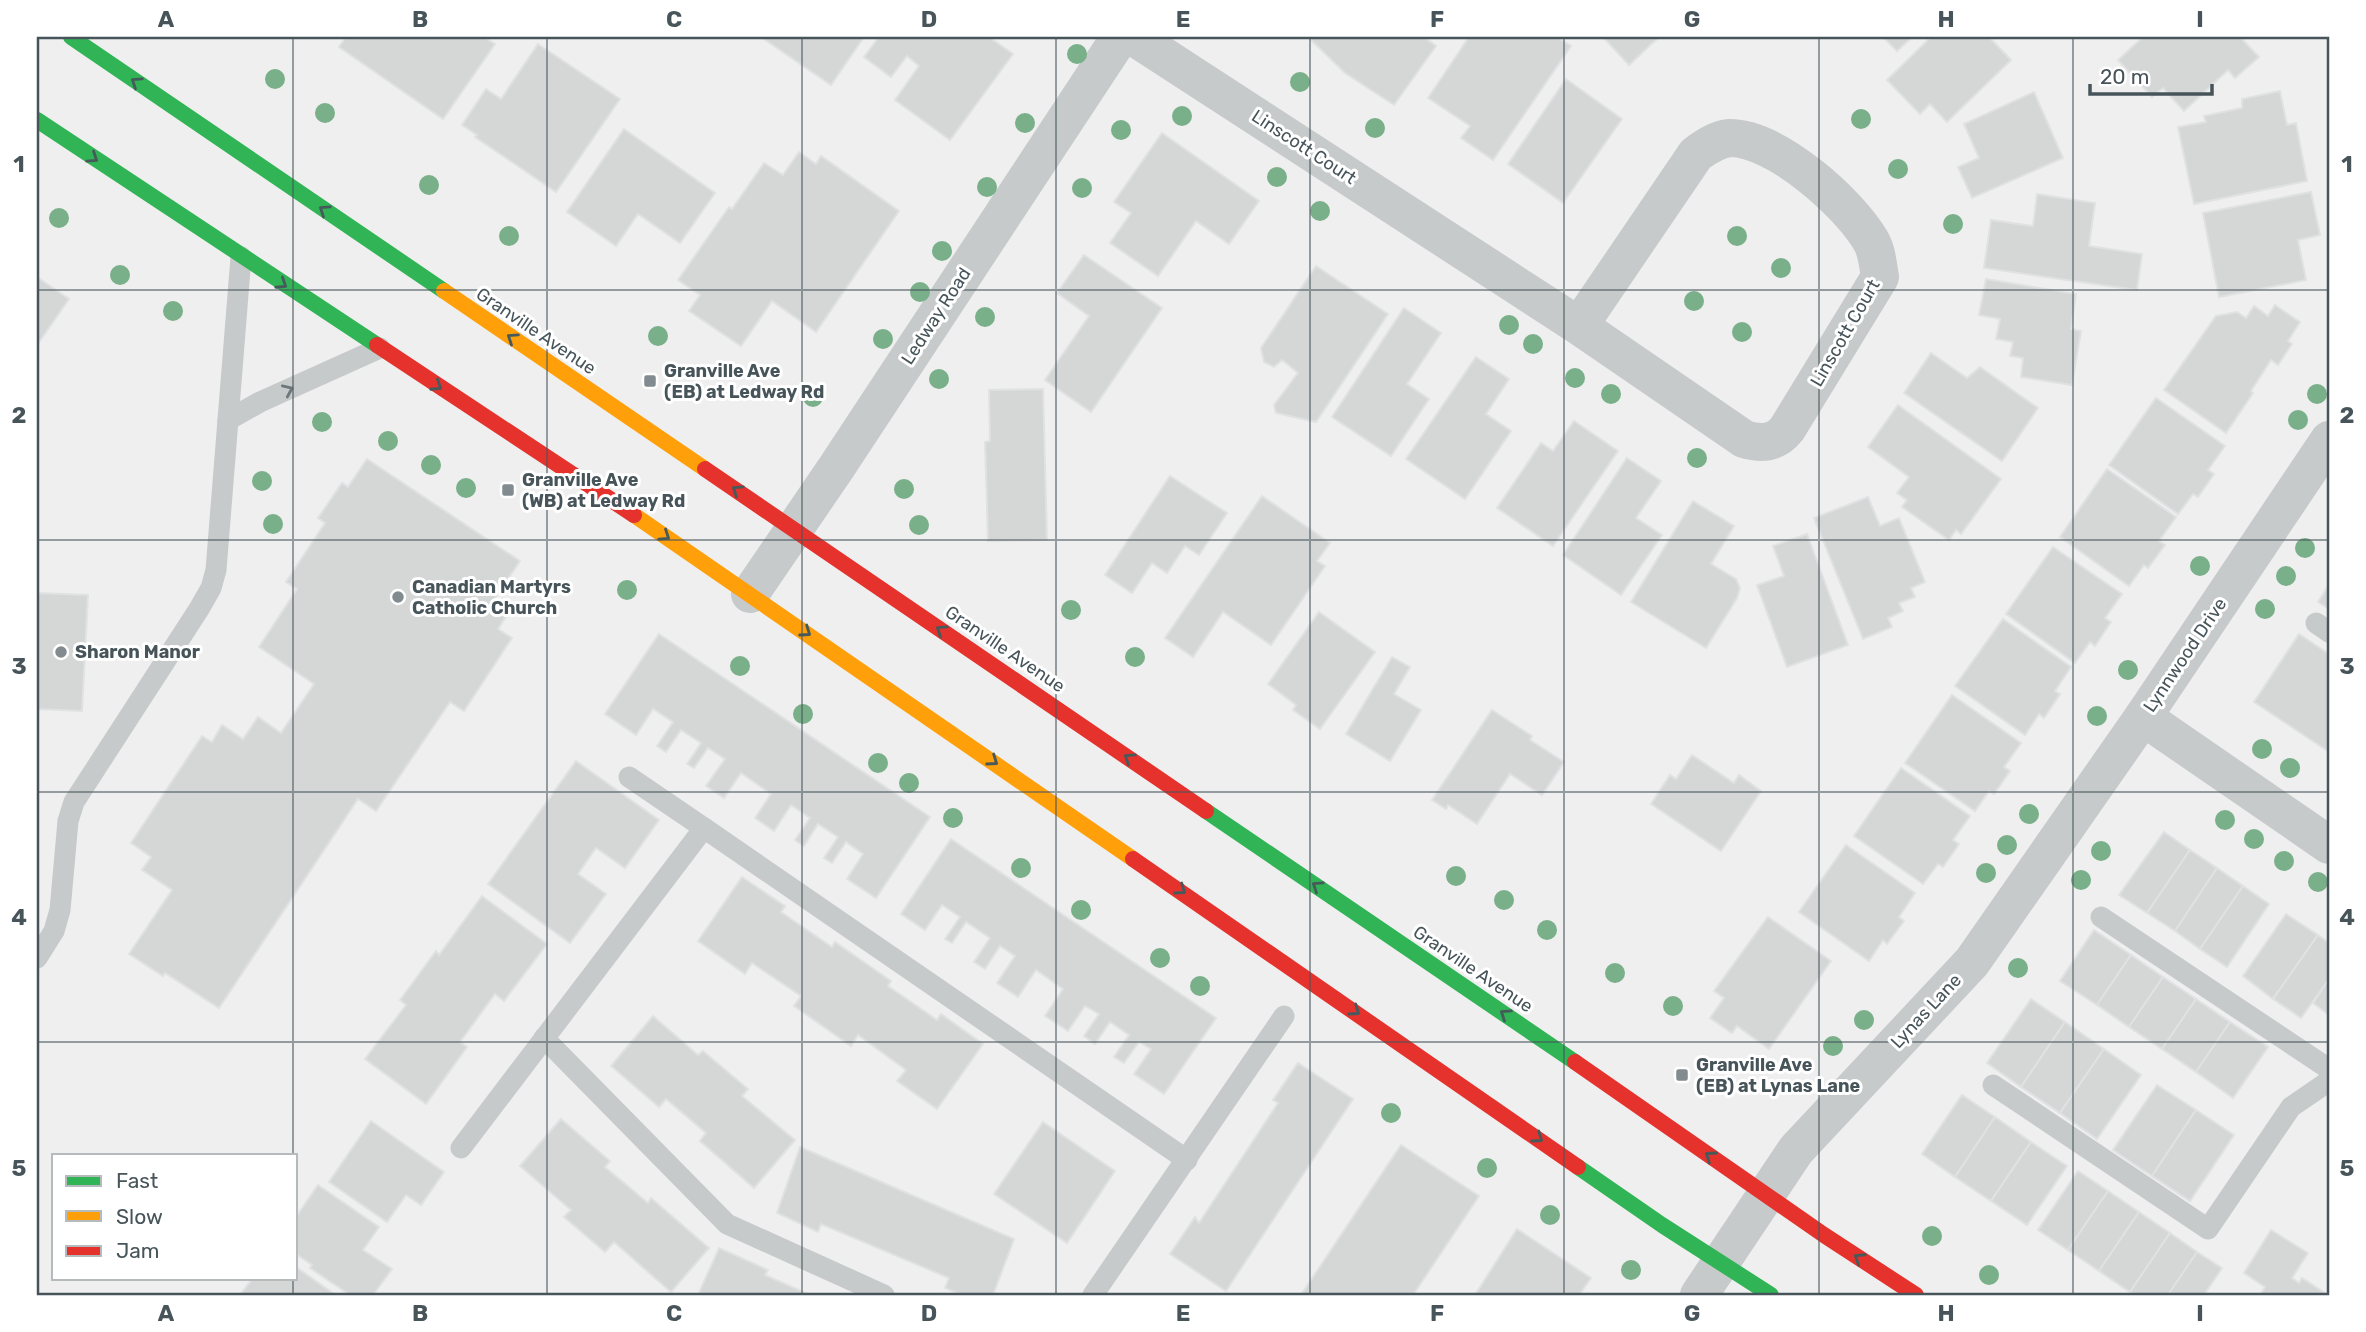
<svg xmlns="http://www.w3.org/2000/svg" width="2366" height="1332" font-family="Rubik,sans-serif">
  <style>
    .building { fill: #d5d7d7; stroke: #e0e1e2; stroke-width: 2 }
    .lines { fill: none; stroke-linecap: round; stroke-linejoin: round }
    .lane { stroke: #c7cacb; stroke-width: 21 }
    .street { stroke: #c7cacb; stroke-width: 38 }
    .fast { stroke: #30b455; stroke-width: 16 }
    .slow { stroke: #ff9f0a; stroke-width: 16 }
    .jam { stroke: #e5322d; stroke-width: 16 }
    .tree { fill: #79af89 }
    .oneway { stroke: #465a5b }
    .oneway2 { stroke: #6d787d }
    .grid { fill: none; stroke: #47555b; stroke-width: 2; stroke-opacity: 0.55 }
    .poi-dot { fill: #828b8f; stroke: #fff; stroke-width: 2.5 }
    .labels { text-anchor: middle; stroke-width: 6; stroke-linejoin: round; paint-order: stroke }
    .street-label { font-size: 18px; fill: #47555b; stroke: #fff }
    .poi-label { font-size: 18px; font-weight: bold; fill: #47555b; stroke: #fff; text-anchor: start }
    .neatline { fill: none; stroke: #47555b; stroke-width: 2.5 }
    .grid-label { font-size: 23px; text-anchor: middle; font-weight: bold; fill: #47555b }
  </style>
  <rect width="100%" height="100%" fill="#efefef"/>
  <g class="building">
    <polygon points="346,37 484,37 495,44 443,119 339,47"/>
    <polygon points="761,37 864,37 831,85"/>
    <polygon points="879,37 989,37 1013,54 950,140 895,100 919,66 907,56 891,77 864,57"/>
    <polygon points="1308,37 1424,37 1436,46 1394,105 1345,73"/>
    <polygon points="1469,37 1557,37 1571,46 1493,160 1461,138 1470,126 1428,98"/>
    <polygon points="1603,37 1659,37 1629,65"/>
    <polygon points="1883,37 1912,37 1897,51"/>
    <polygon points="1931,37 1989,37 2011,60 1947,122 1930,104 1920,114 1887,80"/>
    <polygon points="2143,37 2240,37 2259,57 2235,78 2228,70 2184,111 2163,88 2152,97 2118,60"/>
    <polygon points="538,44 620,99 556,192 475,137 477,135 462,125 486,89 501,99"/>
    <polygon points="1566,79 1622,119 1563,203 1508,164"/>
    <polygon points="2280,91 2287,125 2296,123 2307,181 2194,204 2178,127 2206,122 2204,116 2242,108 2242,99"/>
    <polygon points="2034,92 2063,158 1972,198 1958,167 1979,158 1964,124"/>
    <polygon points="624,129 715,193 680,243 638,214 616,246 567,212"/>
    <polygon points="1162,133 1259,201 1229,244 1196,221 1158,276 1110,243 1131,213 1114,202"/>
    <polygon points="799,152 816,164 821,156 899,211 816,332 772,301 741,346 689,311 700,295 678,280 729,207 732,209 764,163 783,175"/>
    <polygon points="2311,192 2320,235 2298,240 2306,280 2219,297 2203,213"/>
    <polygon points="2037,194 2095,203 2089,246 2142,254 2137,290 1984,268 1991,220 2033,226"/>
    <polygon points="1084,255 1162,308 1091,412 1045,380 1089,316 1057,293"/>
    <polygon points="1316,266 1388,314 1316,422 1276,413 1274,405 1298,373 1282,360 1274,367 1264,362 1261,348"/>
    <polygon points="37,277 69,299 37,345"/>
    <polygon points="1986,279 2076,294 2071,329 2081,331 2072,385 2021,377 2023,358 2010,356 2013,342 1996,339 2000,319 1979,315"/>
    <polygon points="2275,305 2300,322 2288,341 2292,344 2278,365 2271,360 2251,391 2253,393 2226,433 2164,390 2216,316 2237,312 2246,318 2254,306 2268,316"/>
    <polygon points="1404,308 1441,333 1407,384 1429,399 1391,456 1332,417"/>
    <polygon points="1931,353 1967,378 1980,367 2038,408 2002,461 1904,393"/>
    <polygon points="1476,357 1509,379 1486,414 1511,431 1465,499 1406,459"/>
    <polygon points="1043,389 1047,540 988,541 985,442 990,441 989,390"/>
    <polygon points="2156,398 2225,446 2208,470 2214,474 2198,497 2193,494 2178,514 2109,465"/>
    <polygon points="1898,405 2001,479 1961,534 1956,530 1949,540 1902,507 1907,500 1897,493 1909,477 1868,447"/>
    <polygon points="1574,421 1618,451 1553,546 1497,508 1541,443 1553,451"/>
    <polygon points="1627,458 1661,481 1636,518 1662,535 1621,595 1563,555"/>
    <polygon points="367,459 520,561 493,601 509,612 498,629 512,638 464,711 450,702 376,811 358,799 219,1008 165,973 163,976 129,954 172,890 142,870 151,857 131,843 202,736 212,742 222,725 243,739 258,717 281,733 314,684 259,647 297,589 286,582 325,523 318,518 342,483 348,487"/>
    <polygon points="2107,469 2176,517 2159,541 2165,545 2148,568 2144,565 2129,586 2060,537"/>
    <polygon points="1170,476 1227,513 1199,555 1185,546 1167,573 1152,563 1132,593 1105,575"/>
    <polygon points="1262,496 1330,543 1317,561 1325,566 1271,645 1223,612 1193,657 1165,638"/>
    <polygon points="1868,497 1880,526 1899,518 1925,582 1911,588 1915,597 1899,603 1903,611 1888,618 1892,627 1863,639 1814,518"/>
    <polygon points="1693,501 1734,526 1711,564 1736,579 1740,588 1737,598 1706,648 1631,602"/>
    <polygon points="1807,534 1848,645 1787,667 1757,585 1784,576 1773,546"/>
    <polygon points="2053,547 2122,594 2105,618 2111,622 2095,646 2090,642 2075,663 2006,614"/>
    <polygon points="2329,585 2329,609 2318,602"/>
    <polygon points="37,593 88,595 82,711 37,709"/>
    <polygon points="1319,612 1375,652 1320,729 1293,710 1296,705 1268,684"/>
    <polygon points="2003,619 2071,667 2055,691 2060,694 2044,718 2039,714 2025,735 1955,686"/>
    <polygon points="659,634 930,817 876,898 847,879 863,854 846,842 832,863 824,858 838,837 818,824 804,846 795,840 810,818 791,805 774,831 755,818 771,794 741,773 724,798 706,786 725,759 708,748 694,768 687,764 701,743 681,730 666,752 657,746 673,722 653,709 636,735 605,714"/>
    <polygon points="2299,634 2329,654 2329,752 2254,702"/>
    <polygon points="1392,657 1410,667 1394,694 1421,710 1390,761 1346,734"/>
    <polygon points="1952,695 2021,743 2004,767 2010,771 1994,794 1989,791 1975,811 1905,763"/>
    <polygon points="1492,710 1532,736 1530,740 1564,762 1542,795 1510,774 1477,824 1448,805 1446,809 1432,800"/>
    <polygon points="1692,755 1734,783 1739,775 1761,791 1721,851 1651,804 1670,775 1676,779"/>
    <polygon points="576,761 659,820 625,868 596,848 578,874 606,894 570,943 488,884"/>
    <polygon points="1901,768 1970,816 1953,840 1959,844 1943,867 1938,864 1923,884 1854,836"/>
    <polygon points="2164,832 2190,850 2147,913 2119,895"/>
    <polygon points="951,839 1216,1018 1164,1094 1134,1074 1151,1049 1139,1042 1124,1063 1114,1057 1129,1035 1110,1022 1095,1044 1084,1036 1099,1014 1085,1006 1068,1031 1045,1016 1063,989 1036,970 1018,997 997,983 1015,956 1000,946 985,969 974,962 990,938 966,922 952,943 945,939 960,917 942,905 925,930 901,914"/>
    <polygon points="1846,845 1915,893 1899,917 1904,921 1887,944 1883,940 1869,961 1799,912"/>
    <polygon points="2190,850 2217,868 2175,931 2147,913"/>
    <polygon points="2217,868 2243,886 2200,949 2175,931"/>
    <polygon points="742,877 785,906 781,912 832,947 835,942 891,981 888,986 937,1020 941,1014 983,1044 937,1109 897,1081 906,1070 858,1035 851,1046 794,1006 801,996 752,963 745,974 698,941"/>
    <polygon points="2243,886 2269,904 2227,967 2200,949"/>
    <polygon points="482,896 547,944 504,1001 495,994 460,1042 467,1047 426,1104 365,1059 406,1005 400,1000 436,951 439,955"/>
    <polygon points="2286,914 2318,935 2273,999 2243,976"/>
    <polygon points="1768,917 1831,961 1769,1049 1737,1026 1732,1033 1710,1018 1724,998 1714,991"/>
    <polygon points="2094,930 2131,955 2097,1005 2060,981"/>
    <polygon points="2318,935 2329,943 2329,979 2301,1018 2273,999"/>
    <polygon points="2131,955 2163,977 2129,1027 2097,1005"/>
    <polygon points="2163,977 2196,999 2162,1049 2129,1027"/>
    <polygon points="2329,979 2329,1015 2313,1003"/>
    <polygon points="2031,999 2065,1022 2021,1087 1987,1063"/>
    <polygon points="2196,999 2230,1022 2196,1072 2162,1049"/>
    <polygon points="653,1016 698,1055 703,1051 748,1089 742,1096 795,1140 754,1188 700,1141 706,1133 666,1099 659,1107 611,1066"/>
    <polygon points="2065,1022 2104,1049 2060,1113 2021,1087"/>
    <polygon points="2230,1022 2268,1047 2233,1098 2196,1072"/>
    <polygon points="2104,1049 2141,1075 2097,1139 2060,1113"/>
    <polygon points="1298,1063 1353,1099 1226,1291 1170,1254 1195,1217 1199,1223 1278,1103 1273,1100"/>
    <polygon points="2157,1085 2196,1110 2152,1176 2113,1150"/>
    <polygon points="1962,1095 1995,1117 1955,1177 1922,1154"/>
    <polygon points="2196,1110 2234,1135 2190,1201 2152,1176"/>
    <polygon points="1995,1117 2031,1142 1991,1201 1955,1177"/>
    <polygon points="561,1119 610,1161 605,1167 648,1203 651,1198 709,1248 671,1292 614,1242 605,1252 564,1217 571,1210 520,1166"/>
    <polygon points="371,1121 444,1172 421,1205 406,1195 387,1222 329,1182"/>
    <polygon points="1043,1122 1115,1171 1067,1243 994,1194"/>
    <polygon points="2031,1142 2067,1166 2027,1225 1991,1201"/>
    <polygon points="1401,1145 1479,1196 1413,1295 1301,1295"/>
    <polygon points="800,1147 1014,1239 993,1295 962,1295 945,1288 949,1278 821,1224 818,1232 777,1213"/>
    <polygon points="2078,1171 2108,1191 2068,1250 2038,1230"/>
    <polygon points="318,1185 379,1227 363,1250 392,1269 373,1295 350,1295 310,1268 312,1265 296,1254 296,1217"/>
    <polygon points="2108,1191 2139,1212 2099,1271 2068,1250"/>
    <polygon points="2139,1212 2170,1233 2130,1292 2099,1271"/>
    <polygon points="1517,1229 1591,1278 1579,1295 1475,1295"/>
    <polygon points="2271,1230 2308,1253 2292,1278 2299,1283 2302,1278 2325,1293 2324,1295 2260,1295 2265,1287 2244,1273"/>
    <polygon points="2170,1233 2197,1252 2168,1295 2135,1295 2130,1292"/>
    <polygon points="719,1248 768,1270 765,1275 810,1295 698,1295"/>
    <polygon points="2197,1252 2222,1268 2204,1295 2168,1295"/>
    <polygon points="296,1267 334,1294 333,1295 240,1295 253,1278 296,1278"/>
  </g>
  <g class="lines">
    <g class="lane">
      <polyline points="228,420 260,402 380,348"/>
      <polyline points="2316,623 2329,632"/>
      <polyline points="629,777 704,828"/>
      <polyline points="2101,917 2329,1069"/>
      <polyline points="37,958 54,931 60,910 68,821 74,802 199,609 211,588 216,570 241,257"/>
      <polyline points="544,1038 727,1224 884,1295"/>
      <polyline points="1993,1085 2208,1229 2291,1107 2329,1081"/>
      <polyline points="461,1148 704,828 1187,1160"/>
      <polyline points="1093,1295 1284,1016"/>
    </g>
    <g class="street">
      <path d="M1134,37L1579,326L1744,439C1761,444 1775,444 1787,429L1880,277C1878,266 1877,251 1871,241C1849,203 1776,138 1730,138C1717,139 1706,147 1696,154L1579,326"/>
      <polyline points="750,594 836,468 1120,37"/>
      <polyline points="2143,717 2329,845"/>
      <polyline points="1699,1295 1796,1150 1972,962 2143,717 2329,440"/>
    </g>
    <g class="fast">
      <polyline points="71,37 444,291"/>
      <polyline points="37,120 377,345"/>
      <polyline points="1206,811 1575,1062"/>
      <polyline points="1578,1167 1662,1225 1771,1295"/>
    </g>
    <g class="slow">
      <polyline points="444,291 705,469"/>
      <polyline points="634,515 1133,859"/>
    </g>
    <g class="jam">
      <polyline points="377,345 634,515"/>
      <polyline points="705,469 1206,811"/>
      <polyline points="1133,859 1578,1167"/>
      <polyline points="1575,1062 1824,1235 1916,1295"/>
    </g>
  </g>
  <g class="tree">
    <circle cx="1077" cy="54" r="10"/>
    <circle cx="275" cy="79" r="10"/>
    <circle cx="1300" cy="82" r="10"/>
    <circle cx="325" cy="113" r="10"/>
    <circle cx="1182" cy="116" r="10"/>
    <circle cx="1861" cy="119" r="10"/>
    <circle cx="1025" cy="123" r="10"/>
    <circle cx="1375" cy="128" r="10"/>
    <circle cx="1121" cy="130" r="10"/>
    <circle cx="1898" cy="169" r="10"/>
    <circle cx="1277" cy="177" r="10"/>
    <circle cx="429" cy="185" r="10"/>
    <circle cx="987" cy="187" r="10"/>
    <circle cx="1082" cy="188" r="10"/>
    <circle cx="1320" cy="211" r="10"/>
    <circle cx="59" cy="218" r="10"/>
    <circle cx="1953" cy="224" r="10"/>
    <circle cx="509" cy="236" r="10"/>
    <circle cx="1737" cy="236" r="10"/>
    <circle cx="942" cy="251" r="10"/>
    <circle cx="1781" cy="268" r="10"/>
    <circle cx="120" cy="275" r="10"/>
    <circle cx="920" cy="292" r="10"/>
    <circle cx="1694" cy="301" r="10"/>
    <circle cx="173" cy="311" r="10"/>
    <circle cx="985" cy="317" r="10"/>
    <circle cx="1509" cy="325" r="10"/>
    <circle cx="1742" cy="332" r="10"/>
    <circle cx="658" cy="336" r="10"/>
    <circle cx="883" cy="339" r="10"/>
    <circle cx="1533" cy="344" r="10"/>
    <circle cx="1575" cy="378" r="10"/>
    <circle cx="939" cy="379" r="10"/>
    <circle cx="1611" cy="394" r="10"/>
    <circle cx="2317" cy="394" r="10"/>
    <circle cx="813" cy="397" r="10"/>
    <circle cx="2298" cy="420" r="10"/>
    <circle cx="322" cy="422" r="10"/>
    <circle cx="388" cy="441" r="10"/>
    <circle cx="1697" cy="458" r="10"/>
    <circle cx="431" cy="465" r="10"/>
    <circle cx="262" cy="481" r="10"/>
    <circle cx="466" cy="488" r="10"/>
    <circle cx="904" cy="489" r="10"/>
    <circle cx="273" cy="524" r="10"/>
    <circle cx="919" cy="525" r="10"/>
    <circle cx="2305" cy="548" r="10"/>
    <circle cx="2200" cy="566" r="10"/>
    <circle cx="2286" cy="576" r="10"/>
    <circle cx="627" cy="590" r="10"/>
    <circle cx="2265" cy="609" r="10"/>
    <circle cx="1071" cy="610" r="10"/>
    <circle cx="1135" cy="657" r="10"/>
    <circle cx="740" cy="666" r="10"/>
    <circle cx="2128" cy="670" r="10"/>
    <circle cx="803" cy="714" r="10"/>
    <circle cx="2097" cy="716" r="10"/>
    <circle cx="2262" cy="749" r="10"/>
    <circle cx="878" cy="763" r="10"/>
    <circle cx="2290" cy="768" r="10"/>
    <circle cx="909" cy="783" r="10"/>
    <circle cx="2029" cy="814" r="10"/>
    <circle cx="953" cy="818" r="10"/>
    <circle cx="2225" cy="820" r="10"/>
    <circle cx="2254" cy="839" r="10"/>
    <circle cx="2007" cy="845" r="10"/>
    <circle cx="2101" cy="851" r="10"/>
    <circle cx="2284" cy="861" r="10"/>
    <circle cx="1021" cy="868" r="10"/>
    <circle cx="1986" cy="873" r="10"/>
    <circle cx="1456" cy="876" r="10"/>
    <circle cx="2081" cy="880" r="10"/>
    <circle cx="2318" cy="882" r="10"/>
    <circle cx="1504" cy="900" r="10"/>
    <circle cx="1081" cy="910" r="10"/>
    <circle cx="1547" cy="930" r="10"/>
    <circle cx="1160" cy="958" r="10"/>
    <circle cx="2018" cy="968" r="10"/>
    <circle cx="1615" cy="973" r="10"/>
    <circle cx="1200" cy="986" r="10"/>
    <circle cx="1673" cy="1006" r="10"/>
    <circle cx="1864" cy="1020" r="10"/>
    <circle cx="1833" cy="1046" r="10"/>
    <circle cx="1391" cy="1113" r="10"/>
    <circle cx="1487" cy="1168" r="10"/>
    <circle cx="1550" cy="1215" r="10"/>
    <circle cx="1932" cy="1236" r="10"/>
    <circle cx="1631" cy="1270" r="10"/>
    <circle cx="1989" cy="1275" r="10"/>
  </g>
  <defs><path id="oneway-chevron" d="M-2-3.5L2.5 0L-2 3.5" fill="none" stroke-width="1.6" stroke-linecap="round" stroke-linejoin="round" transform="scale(1.75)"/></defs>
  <g class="oneway">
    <use href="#oneway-chevron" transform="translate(136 82) rotate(-146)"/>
    <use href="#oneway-chevron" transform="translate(93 158) rotate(34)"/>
    <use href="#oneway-chevron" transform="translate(324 210) rotate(-146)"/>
    <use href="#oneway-chevron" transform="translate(282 284) rotate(33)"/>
    <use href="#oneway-chevron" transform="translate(512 338) rotate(-146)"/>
    <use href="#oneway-chevron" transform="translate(437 386) rotate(33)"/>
    <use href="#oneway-chevron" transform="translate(737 490) rotate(-146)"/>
    <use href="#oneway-chevron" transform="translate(665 536) rotate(34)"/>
    <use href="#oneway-chevron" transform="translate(941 630) rotate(-146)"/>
    <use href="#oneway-chevron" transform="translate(806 632) rotate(35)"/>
    <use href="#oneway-chevron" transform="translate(1129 758) rotate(-146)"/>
    <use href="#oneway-chevron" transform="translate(993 761) rotate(35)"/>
    <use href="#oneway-chevron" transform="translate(1317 886) rotate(-146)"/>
    <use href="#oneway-chevron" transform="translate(1181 890) rotate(35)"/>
    <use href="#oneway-chevron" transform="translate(1355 1011) rotate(35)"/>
    <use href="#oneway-chevron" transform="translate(1505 1014) rotate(-146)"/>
    <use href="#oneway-chevron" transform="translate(1538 1138) rotate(35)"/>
    <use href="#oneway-chevron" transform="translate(1710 1156) rotate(-145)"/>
    <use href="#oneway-chevron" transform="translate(1859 1258) rotate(-147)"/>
  </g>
  <use class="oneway2" href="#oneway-chevron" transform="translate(288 390) rotate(-24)"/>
  <path class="grid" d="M293,37V1155M547,37V1295M802,37V1295M1056,37V1295M1310,37V1295M1564,37V1295M1819,37V1295M2073,37V1295M37,290H2329M37,540H2329M37,792H2329M37,1042H2329M293,1278V1295"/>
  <g class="poi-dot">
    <rect x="643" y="374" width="14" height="14" rx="3.5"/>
    <rect x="501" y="483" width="14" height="14" rx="3.5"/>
    <circle cx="398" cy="597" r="7"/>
    <circle cx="61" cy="652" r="7"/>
    <rect x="1675" y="1068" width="14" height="14" rx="3.5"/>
  </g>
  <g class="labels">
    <g class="street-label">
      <text transform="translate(1304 147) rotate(33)" y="6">Linscott Court</text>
      <text transform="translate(936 316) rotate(-57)" y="6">Ledway Road</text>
      <text transform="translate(536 331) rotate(34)" y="6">Granville Avenue</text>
      <text transform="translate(1845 333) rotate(-60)" y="6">Linscott Court</text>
      <text transform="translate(1005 649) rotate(34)" y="6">Granville Avenue</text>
      <text transform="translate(2185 655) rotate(-56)" y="6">Lynnwood Drive</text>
      <text transform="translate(1473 969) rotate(34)" y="6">Granville Avenue</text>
      <text transform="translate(1926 1011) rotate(-47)" y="6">Lynas Lane</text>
    </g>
    <g class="poi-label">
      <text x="664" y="377">Granville Ave<tspan x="664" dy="21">(EB) at Ledway Rd</tspan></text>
      <text x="522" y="486">Granville Ave<tspan x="522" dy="21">(WB) at Ledway Rd</tspan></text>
      <text x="412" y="593">Canadian Martyrs<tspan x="412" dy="21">Catholic Church</tspan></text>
      <text x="75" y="658">Sharon Manor</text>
      <text x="1696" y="1071">Granville Ave<tspan x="1696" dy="21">(EB) at Lynas Lane</tspan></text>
    </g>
  </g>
  <rect width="2366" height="1332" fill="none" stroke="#ffffff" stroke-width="77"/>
  <rect x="52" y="1154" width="245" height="126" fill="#ffffff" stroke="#b5bbbd" stroke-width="2"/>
  <rect x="66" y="1176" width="35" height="10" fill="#30b455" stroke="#b5bbbd" stroke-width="2"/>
  <text x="116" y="1188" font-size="21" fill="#47555b">Fast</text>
  <rect x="66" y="1211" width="35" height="10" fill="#ff9f0a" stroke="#b5bbbd" stroke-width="2"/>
  <text x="116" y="1224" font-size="21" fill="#47555b">Slow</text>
  <rect x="66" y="1246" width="35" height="10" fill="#e5322d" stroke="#b5bbbd" stroke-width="2"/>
  <text x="116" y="1258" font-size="21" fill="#47555b">Jam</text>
  <path d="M2090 84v10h122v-10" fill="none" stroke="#47555b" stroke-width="3.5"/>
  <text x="2100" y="84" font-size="21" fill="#47555b" stroke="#ffffff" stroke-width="5" paint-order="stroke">20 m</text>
  <rect x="38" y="38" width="2290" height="1256" class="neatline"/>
  <g class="grid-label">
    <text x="166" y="27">A</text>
    <text x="420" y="27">B</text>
    <text x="674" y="27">C</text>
    <text x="929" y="27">D</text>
    <text x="1183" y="27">E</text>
    <text x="1437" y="27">F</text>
    <text x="1692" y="27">G</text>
    <text x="1946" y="27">H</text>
    <text x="2200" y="27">I</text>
    <text x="19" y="172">1</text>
    <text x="2347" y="172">1</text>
    <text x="19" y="423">2</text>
    <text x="2347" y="423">2</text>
    <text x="19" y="674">3</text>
    <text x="2347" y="674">3</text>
    <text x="19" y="925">4</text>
    <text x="2347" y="925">4</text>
    <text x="19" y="1176">5</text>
    <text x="2347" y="1176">5</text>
    <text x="166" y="1321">A</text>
    <text x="420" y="1321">B</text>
    <text x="674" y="1321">C</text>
    <text x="929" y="1321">D</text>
    <text x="1183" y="1321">E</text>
    <text x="1437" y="1321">F</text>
    <text x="1692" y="1321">G</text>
    <text x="1946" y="1321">H</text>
    <text x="2200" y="1321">I</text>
  </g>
</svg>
